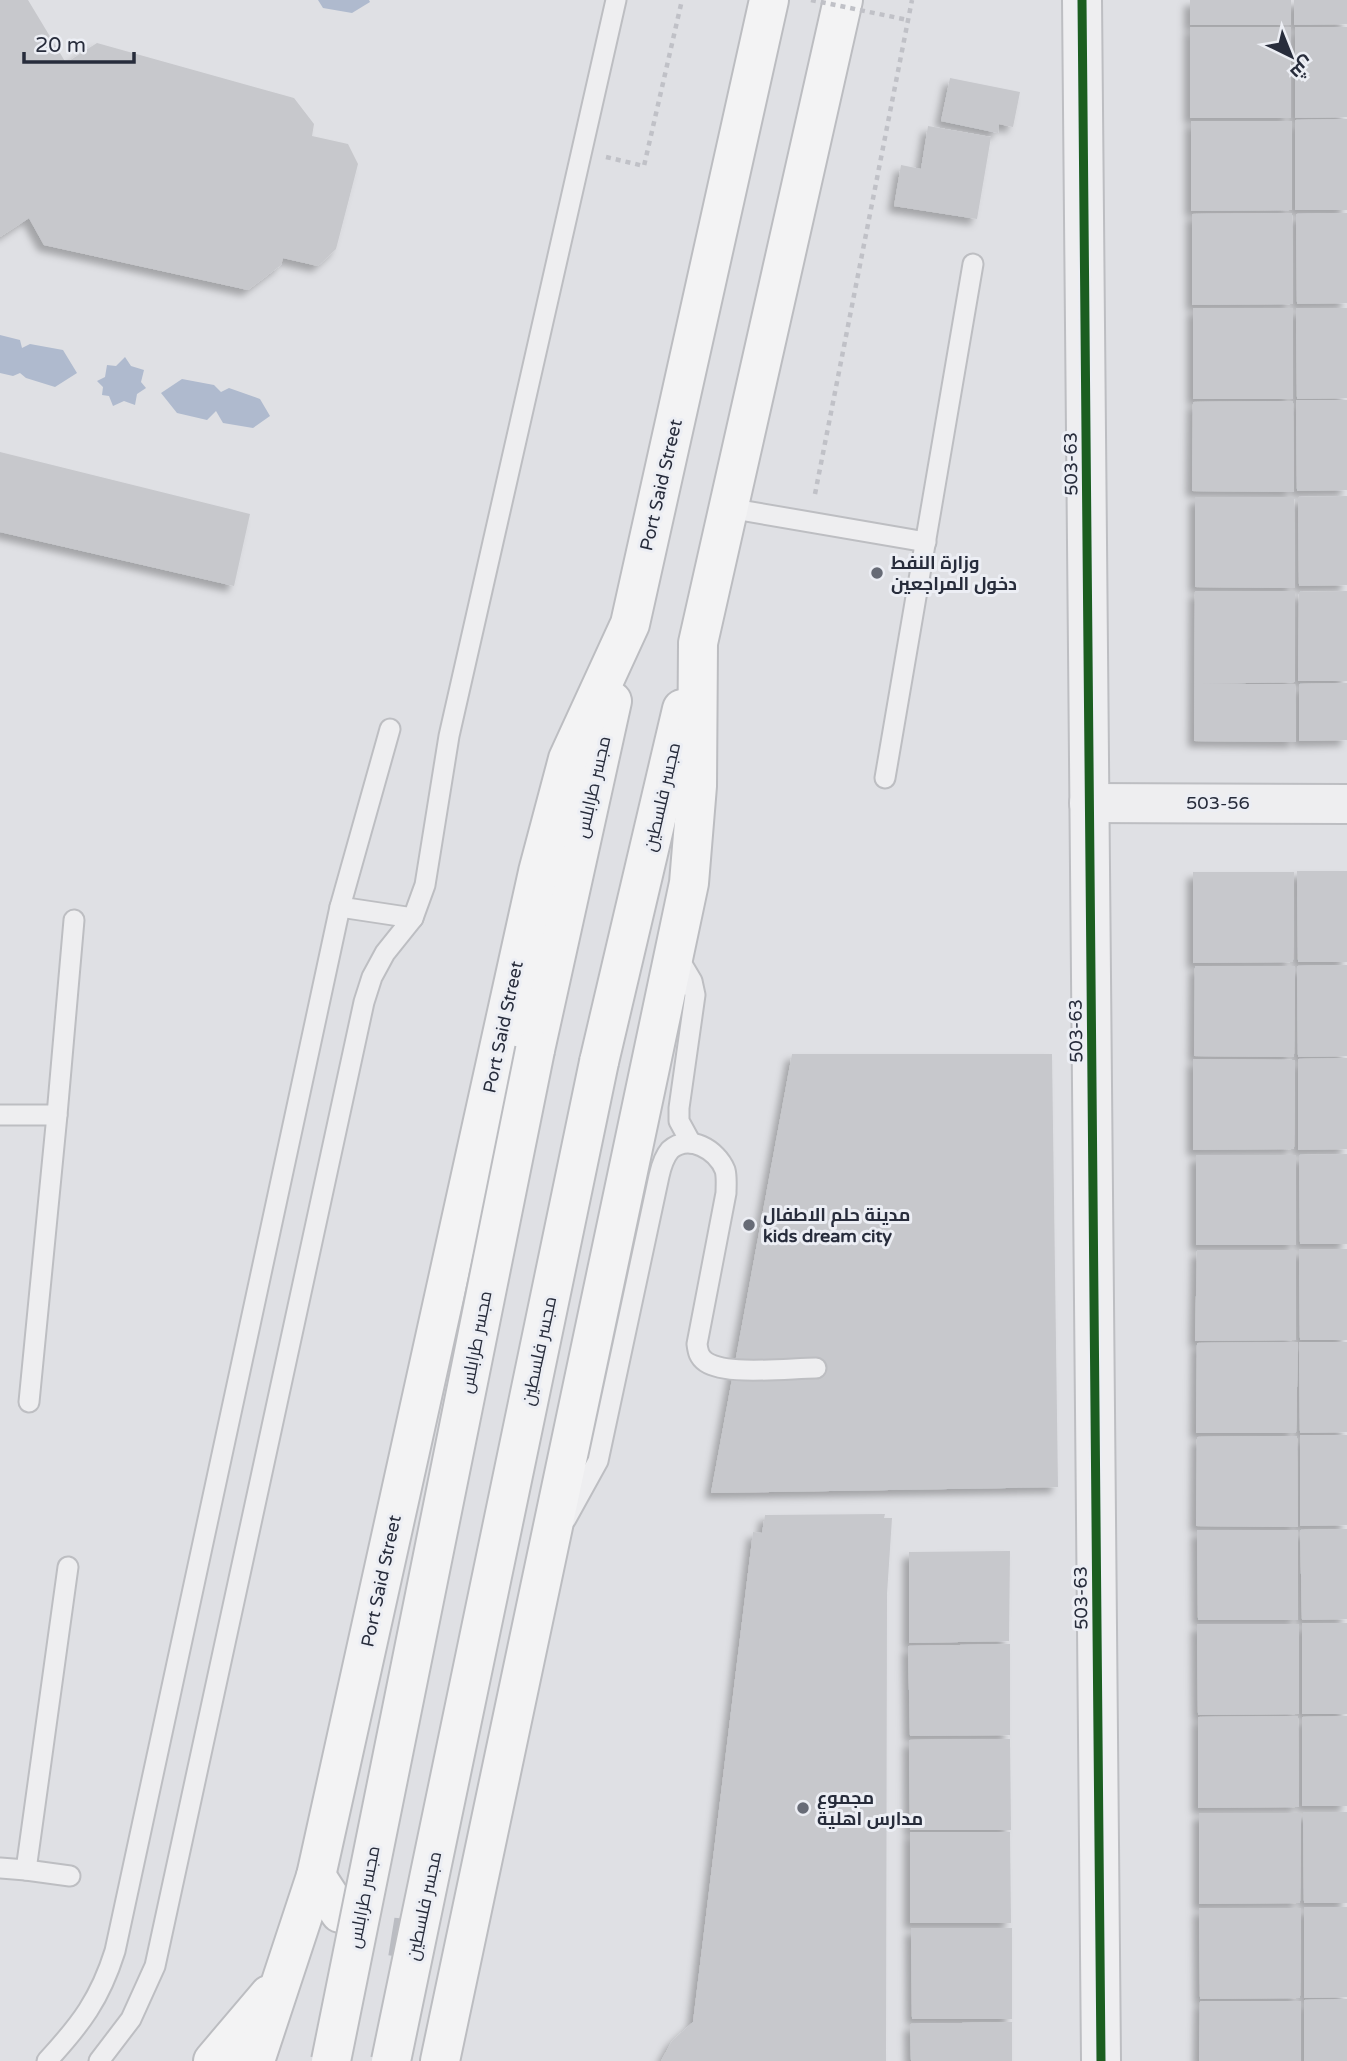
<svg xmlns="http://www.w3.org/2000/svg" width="1347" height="2061" font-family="'Varela Round',Cairo,sans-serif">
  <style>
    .water { fill: #afbace }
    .building { fill: #c7c8cc; filter: url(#shadow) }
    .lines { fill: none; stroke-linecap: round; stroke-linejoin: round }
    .primary-tunnel { stroke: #babcc2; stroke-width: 38; stroke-dasharray: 38 19; stroke-linecap: butt }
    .service-casing { stroke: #bdbec2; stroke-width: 23 }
    .minor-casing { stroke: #bdbec2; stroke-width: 42 }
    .primary-casing { stroke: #bcbdc1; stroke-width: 42 }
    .path { stroke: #c0c1c7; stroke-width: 4.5; stroke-dasharray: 5 5; stroke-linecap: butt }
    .service { stroke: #eeeef0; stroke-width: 19 }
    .minor { stroke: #eeeef0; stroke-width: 38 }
    .primary { stroke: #f3f3f4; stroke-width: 38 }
    .primary-bridge-casing { stroke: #bcbdc1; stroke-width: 42; stroke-linecap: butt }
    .path-bridge { stroke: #c0c1c7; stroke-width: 4.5; stroke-dasharray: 5 5; stroke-linecap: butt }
    .primary-bridge { stroke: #f3f3f4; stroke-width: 38 }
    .cycleway-casing { stroke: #eceef4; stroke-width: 13 }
    .cycleway { stroke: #1b5e20; stroke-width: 9 }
    .poi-dot { fill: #676b76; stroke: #eceef4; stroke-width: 2.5 }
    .labels { text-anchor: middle; stroke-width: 6; stroke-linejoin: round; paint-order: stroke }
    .street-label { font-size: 18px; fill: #272c3b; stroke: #eceef4 }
    .poi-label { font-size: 18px; font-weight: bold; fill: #272c3b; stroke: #eceef4; text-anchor: start }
  </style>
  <defs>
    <filter id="shadow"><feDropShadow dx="-6" dy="6" stdDeviation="3.5" flood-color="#0004"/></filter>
  </defs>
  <rect width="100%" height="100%" fill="#dfe0e4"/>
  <g class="water">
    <polygon points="318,0 369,0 370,2 352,13 323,8"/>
    <polygon points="0,335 20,340 22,348 30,344 63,350 77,373 55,387 26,378 20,373 13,376 0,373"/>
    <polygon points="125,357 131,366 144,370 141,382 146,388 137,394 135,405 124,401 113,406 109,396 102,395 103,387 97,381 105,377 107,365 116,366"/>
    <polygon points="182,379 214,385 221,392 229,388 260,399 270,416 253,428 223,423 216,411 207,420 177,413 161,393"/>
  </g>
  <g class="building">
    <polygon points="0,0 28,0 66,63 97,43 294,98 314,124 312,136 348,144 358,164 336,249 318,266 283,258 281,265 248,290 44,245 29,218 0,237"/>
    <rect x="1190" y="0" width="101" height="25"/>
    <polygon points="1294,0 1347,0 1347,24 1294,25"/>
    <rect x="1190" y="27" width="101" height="91"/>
    <polygon points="1295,27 1347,27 1347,117 1295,118"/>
    <polygon points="950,78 1020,92 1013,127 999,124 998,133 941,121"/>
    <polygon points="1347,119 1347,210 1295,210 1295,120"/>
    <polygon points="1191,121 1292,121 1292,210 1191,211"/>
    <polygon points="928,126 991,137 977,219 894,206 901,165 921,169"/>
    <polygon points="1292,213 1293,304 1192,305 1192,214"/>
    <polygon points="1347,213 1347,303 1297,304 1296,214"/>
    <rect x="1193" y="308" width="100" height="91"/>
    <polygon points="1296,308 1347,308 1347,398 1297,399"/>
    <polygon points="1296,400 1347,400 1347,490 1297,491"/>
    <polygon points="1293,401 1294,492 1192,491 1193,402"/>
    <polygon points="0,452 250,514 234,586 0,532"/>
    <polygon points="1347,496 1347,585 1299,586 1298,497"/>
    <polygon points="1195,497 1294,497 1295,588 1195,587"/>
    <polygon points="1195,591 1295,591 1295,682 1203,684 1295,684 1296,742 1194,741"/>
    <polygon points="1347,591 1347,681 1298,681 1299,592"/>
    <polygon points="1347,683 1347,740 1299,741 1299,684"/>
    <polygon points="1297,871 1347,871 1347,962 1298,962"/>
    <polygon points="1193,872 1294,872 1293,962 1193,963"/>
    <polygon points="1347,965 1347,1056 1298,1057 1297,966"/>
    <polygon points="1195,966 1295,966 1294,1057 1194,1056"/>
    <polygon points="792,1054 1052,1054 1058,1487 711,1493"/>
    <polygon points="1347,1058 1347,1149 1298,1150 1298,1059"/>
    <polygon points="1193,1059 1295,1060 1294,1149 1193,1150"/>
    <polygon points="1347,1154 1347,1244 1300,1244 1299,1155"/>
    <rect x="1196" y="1155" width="100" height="90"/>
    <polygon points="1299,1249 1347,1249 1347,1340 1300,1340"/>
    <polygon points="1197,1250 1296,1250 1296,1340 1195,1341"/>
    <polygon points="1298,1342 1296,1433 1196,1433 1197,1343"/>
    <polygon points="1299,1342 1347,1342 1347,1432 1300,1433"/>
    <polygon points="1300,1435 1347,1435 1347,1525 1300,1526"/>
    <polygon points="1297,1436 1298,1527 1196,1526 1197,1437"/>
    <polygon points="885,1514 884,1518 892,1518 887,1594 886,2061 661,2061 672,2041 693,2022 753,1532 762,1533 765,1515"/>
    <polygon points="1347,1529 1347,1619 1302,1620 1300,1530"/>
    <polygon points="1197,1530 1298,1530 1298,1620 1198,1620"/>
    <polygon points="1010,1551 1009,1641 909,1643 909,1552"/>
    <rect x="1302" y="1623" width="45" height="91"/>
    <polygon points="1197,1624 1299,1624 1299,1714 1198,1715"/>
    <polygon points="1010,1644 1010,1735 910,1736 908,1646"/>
    <polygon points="1298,1716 1299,1807 1198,1808 1198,1717"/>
    <polygon points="1347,1716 1347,1806 1302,1806 1302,1717"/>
    <polygon points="1010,1739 1011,1830 910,1830 909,1740"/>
    <polygon points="1303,1812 1347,1812 1347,1903 1304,1903"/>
    <polygon points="1199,1813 1301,1813 1300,1903 1199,1904"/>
    <polygon points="910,1832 1010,1832 1011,1923 910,1923"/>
    <polygon points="1304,1907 1347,1907 1347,1997 1304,1998"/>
    <polygon points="1199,1908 1301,1908 1300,1998 1200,1999"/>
    <polygon points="911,1928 1012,1928 1012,2019 912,2019"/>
    <polygon points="1347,1999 1347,2061 1304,2061 1304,2000"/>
    <polygon points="1200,2001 1301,2001 1301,2061 1199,2061"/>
    <polygon points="1012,2022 1012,2061 911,2061 910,2024"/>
  </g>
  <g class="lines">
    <path class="primary-tunnel" d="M340,1913C374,1936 391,1940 432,1937"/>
    <defs>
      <g id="service">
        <polyline points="728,508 926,542"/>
        <polyline points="885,778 973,264"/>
        <polyline points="340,907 413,918"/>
        <polyline points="676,954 692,981 695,995 679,1108 679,1121 691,1143"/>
        <polyline points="0,1115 57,1115 29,1402"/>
        <polyline points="57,1115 74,920"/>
        <path d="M566,1519L598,1461L659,1176C661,1167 664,1157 670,1150C689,1133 717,1150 725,1170C727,1177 726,1186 726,1193L697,1344C698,1352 699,1357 706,1362C727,1376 790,1368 816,1368"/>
        <polyline points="0,1868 26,1870 68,1567"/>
        <polyline points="26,1870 70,1876"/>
        <path d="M47,2061C81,2024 100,1999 115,1951L340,907L390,729"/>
        <polyline points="99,2061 131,2019 155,1966 364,1002 372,977 385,953 413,918 425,885 449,736 616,0"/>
      </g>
      <g id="minor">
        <polyline points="1082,0 1101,2061"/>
        <polyline points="1089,803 1347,804"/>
      </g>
      <g id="primary">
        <polyline points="535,1050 612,701"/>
        <polyline points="599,1062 682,709"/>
        <polyline points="316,1876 340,1913"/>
        <polyline points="213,2061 269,1995"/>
        <polyline points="255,2061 316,1876 538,872 568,759 630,624 769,0"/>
        <polyline points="440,2061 689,883 697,786 698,643 843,0"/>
      </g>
    </defs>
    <use href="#service" class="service-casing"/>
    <use href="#minor" class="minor-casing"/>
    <use href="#primary" class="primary-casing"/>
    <g class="path">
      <polyline points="606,157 644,166 682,0"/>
      <polyline points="815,494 912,0"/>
    </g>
    <use href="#service" class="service"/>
    <use href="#minor" class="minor"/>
    <use href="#primary" class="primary"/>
    <defs>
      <g id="primary-bridge">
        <polyline points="331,2061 535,1050"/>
        <polyline points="391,2061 599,1062"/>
      </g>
    </defs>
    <use href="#primary-bridge" class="primary-bridge-casing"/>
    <polyline class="path-bridge" points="811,0 908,20"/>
    <use href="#primary-bridge" class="primary-bridge"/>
    <defs>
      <polyline id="cycleway" points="1082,0 1101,2061"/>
    </defs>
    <use href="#cycleway" class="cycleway-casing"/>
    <use href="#cycleway" class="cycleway"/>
  </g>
  <g class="poi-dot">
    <circle cx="877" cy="573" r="7"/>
    <circle cx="749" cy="1225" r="7"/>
    <circle cx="803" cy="1808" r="7"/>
  </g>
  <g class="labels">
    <g class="street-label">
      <text transform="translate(1071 464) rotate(-91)" y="6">503-63</text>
      <text transform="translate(661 485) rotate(-77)" y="6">Port Said Street</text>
      <text transform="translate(593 787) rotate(-77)" y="6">مجسر طرابلس</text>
      <text transform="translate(662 797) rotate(-77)" y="6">مجسر فلسطين</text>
      <text x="1218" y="809">503-56</text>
      <text transform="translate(503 1027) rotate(-78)" y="6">Port Said Street</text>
      <text transform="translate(1076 1031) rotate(-91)" y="6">503-63</text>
      <text transform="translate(476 1342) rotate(-79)" y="6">مجسر طرابلس</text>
      <text transform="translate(539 1351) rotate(-78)" y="6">مجسر فلسطين</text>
      <text transform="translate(381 1581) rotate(-78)" y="6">Port Said Street</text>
      <text transform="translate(1081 1598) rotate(-91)" y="6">503-63</text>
      <text transform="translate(364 1897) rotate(-79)" y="6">مجسر طرابلس</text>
      <text transform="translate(424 1906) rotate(-78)" y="6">مجسر فلسطين</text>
    </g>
    <g class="poi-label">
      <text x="891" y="569">وزارة النفط<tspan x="891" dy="21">دخول المراجعين</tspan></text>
      <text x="763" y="1221">مدينة حلم الاطفال<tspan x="763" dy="21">kids dream city</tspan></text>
      <text x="817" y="1804">مجموع<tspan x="817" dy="21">مدارس اهلية</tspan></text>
    </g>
  </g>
  <g transform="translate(1291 56) rotate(137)" stroke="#eceef4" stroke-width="5" paint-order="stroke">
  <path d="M0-5L12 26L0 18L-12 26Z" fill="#272c3b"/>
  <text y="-10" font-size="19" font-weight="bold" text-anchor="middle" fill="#272c3b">ش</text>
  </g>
  <path d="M24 52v10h110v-10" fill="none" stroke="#272c3b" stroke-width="3.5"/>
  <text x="35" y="52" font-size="21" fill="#272c3b" stroke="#eceef4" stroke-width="5" paint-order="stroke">20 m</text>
</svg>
